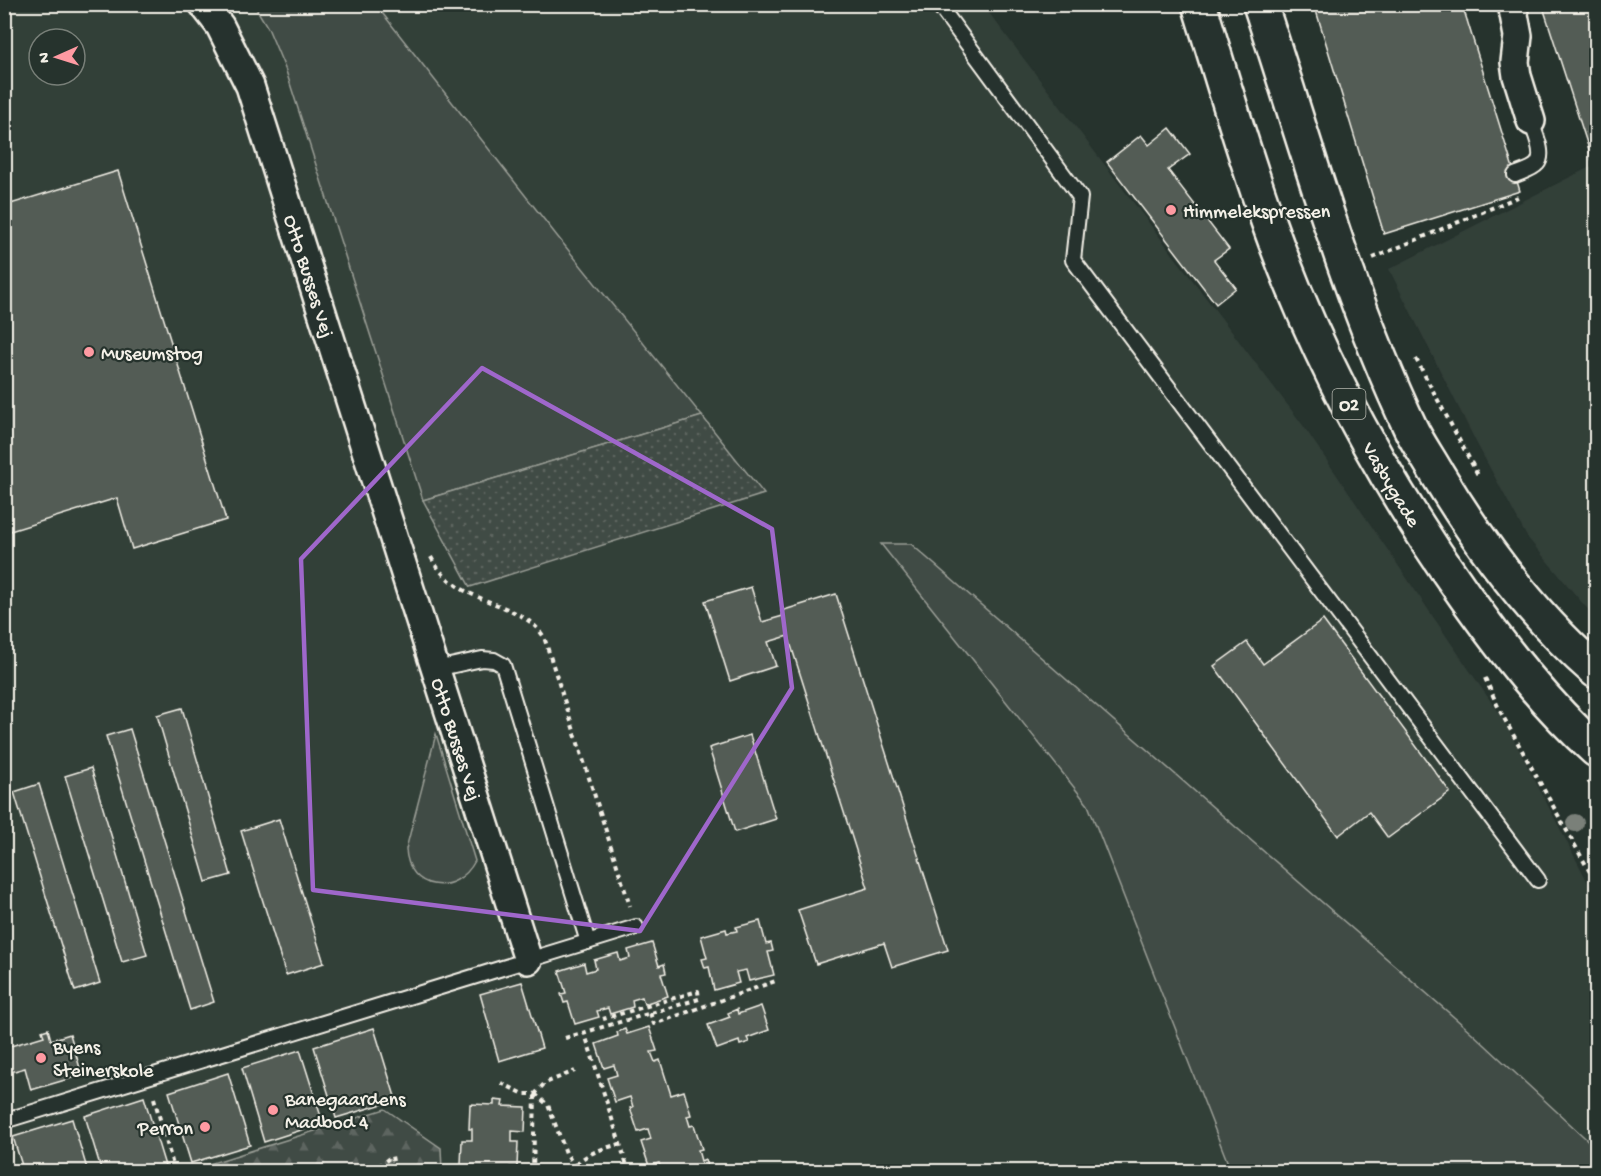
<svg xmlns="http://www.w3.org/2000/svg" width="1601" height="1176" font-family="'Gochi Hand',sans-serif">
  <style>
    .built { fill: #333f39; fill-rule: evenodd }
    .grass { fill: #414b45; stroke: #9a9e96; stroke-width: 1.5 }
    .forest { fill: url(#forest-firs); stroke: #9a9e96; stroke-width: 1.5 }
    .garden { fill: url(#garden-dots); stroke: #9a9e96; stroke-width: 1.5 }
    .building { fill: #525c55; stroke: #f4f1e8; stroke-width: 1.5 }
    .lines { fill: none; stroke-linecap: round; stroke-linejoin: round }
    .service-casing { stroke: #f4f1e8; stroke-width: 18 }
    .minor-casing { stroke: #f4f1e8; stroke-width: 32 }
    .primary-casing { stroke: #f4f1e8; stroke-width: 38 }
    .path { stroke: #f4f1e8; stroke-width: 4; stroke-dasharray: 4.5 4.5; stroke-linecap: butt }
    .service { stroke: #26332d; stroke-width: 14 }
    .minor { stroke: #26332d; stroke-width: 27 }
    .primary { stroke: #26332d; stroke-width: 33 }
    .tree { fill: #7a8079 }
    .marked { fill: none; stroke: #9f67cb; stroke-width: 4.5; stroke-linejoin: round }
    .poi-dot { fill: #ff9aa2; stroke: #26332d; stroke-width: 2 }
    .labels { text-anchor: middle; stroke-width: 4.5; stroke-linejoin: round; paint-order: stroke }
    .shield { fill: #26332d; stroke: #b6b8b0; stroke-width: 1.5 }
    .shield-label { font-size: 18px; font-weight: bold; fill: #f4f1e8 }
    .poi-label { font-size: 20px; fill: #f4f1e8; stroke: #26332d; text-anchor: start }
    .street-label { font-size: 20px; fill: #f4f1e8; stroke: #26332d }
  </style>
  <defs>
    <pattern id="forest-firs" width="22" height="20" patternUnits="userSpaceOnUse" patternTransform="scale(1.5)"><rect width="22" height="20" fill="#414b45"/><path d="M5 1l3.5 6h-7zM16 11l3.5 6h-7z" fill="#5d6560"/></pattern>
    <pattern id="garden-dots" width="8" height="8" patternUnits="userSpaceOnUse" patternTransform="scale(1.5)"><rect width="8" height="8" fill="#414b45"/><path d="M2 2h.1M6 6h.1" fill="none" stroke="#5d6560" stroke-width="1.8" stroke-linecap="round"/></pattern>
  </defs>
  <rect width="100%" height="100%" fill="#26332d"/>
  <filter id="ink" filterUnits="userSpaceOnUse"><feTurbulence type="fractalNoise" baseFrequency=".0167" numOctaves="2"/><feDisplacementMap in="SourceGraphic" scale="12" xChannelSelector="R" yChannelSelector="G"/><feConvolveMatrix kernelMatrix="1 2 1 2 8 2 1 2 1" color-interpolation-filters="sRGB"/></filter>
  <g filter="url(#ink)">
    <g class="built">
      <path d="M4,5H983L1302,424L1504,721L1596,898V1171H5ZM39,39H75V75H39Z"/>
      <polygon points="1596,164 1596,617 1584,605 1527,537 1476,442 1389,269"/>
    </g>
    <g class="grass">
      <polygon points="254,5 376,5 557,236 702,416 423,500 286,71 268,28"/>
      <polygon points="881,544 911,544 1471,1032 1596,1148 1596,1171 1231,1171 1088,805"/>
      <path d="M436,734L475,861C456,897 408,891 406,849Z"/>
    </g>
    <polygon class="forest" points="385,1109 441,1148 442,1171 192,1171 193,1169"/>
    <polygon class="garden" points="702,416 764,494 470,587 423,500"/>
    <g class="building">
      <polygon points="1314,4 1462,4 1520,191 1384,234"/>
      <polygon points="1542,4 1596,4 1596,164 1594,165"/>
      <polygon points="1170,128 1190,154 1168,170 1229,249 1214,260 1236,288 1216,304 1107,162 1141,135 1149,145"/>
      <polygon points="118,171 226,520 132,549 117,498 4,533 4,206"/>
      <polygon points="751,587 762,622 783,616 781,611 836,594 948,950 892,967 884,943 816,964 798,910 868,888 788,636 768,642 776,666 730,681 705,601"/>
      <polygon points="1323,620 1450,792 1388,838 1369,812 1338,836 1214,666 1247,642 1263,664"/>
      <polygon points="182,708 231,875 206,882 157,715"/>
      <polygon points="130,729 214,1002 190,1010 106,736"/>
      <polygon points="750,735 776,819 735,832 709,748"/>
      <polygon points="91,768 147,955 122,962 65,776"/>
      <polygon points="39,784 100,983 75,991 14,792"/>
      <polygon points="279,819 324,963 286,975 241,831"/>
      <polygon points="760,921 766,944 771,943 773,951 768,952 774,975 749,981 746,970 736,972 739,983 714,990 709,967 705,968 702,959 707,958 701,936 726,929 727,933 737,931 736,927"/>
      <polygon points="652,943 659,966 664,964 666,973 661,974 668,996 644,1004 642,997 632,1000 633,1007 610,1014 608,1008 597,1011 599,1017 575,1024 568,1002 564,1003 561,994 566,993 559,971 584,963 586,972 596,969 594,960 618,953 620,961 630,958 628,950"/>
      <polygon points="522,982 542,1048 499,1061 480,994"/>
      <polygon points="761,1006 769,1030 747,1038 749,1042 740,1045 739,1041 717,1049 708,1025 730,1017 728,1013 737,1009 738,1014"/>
      <polygon points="649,1027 657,1051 651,1052 655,1062 660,1060 671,1095 684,1091 691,1115 687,1116 690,1126 694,1125 702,1149 698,1150 701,1161 705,1159 709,1172 662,1172 659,1163 649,1166 641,1142 651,1139 648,1129 638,1132 630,1108 633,1107 630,1097 615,1102 607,1078 617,1075 614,1065 604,1068 596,1044 618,1036 617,1032 625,1029 627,1034"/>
      <polygon points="374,1028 396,1100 336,1118 314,1047"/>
      <polygon points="48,1029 51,1040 70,1034 82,1075 31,1090 25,1068 4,1074 4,1048 44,1036 42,1031"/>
      <polygon points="300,1050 323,1123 264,1142 242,1068"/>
      <polygon points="228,1073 250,1145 191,1163 169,1092"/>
      <polygon points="144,1097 166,1169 157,1172 102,1172 85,1116"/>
      <polygon points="494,1100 503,1101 502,1106 526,1107 525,1132 512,1131 512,1142 518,1142 517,1167 510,1167 510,1172 470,1172 471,1165 461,1165 462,1140 472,1140 472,1129 469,1129 470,1104 494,1105"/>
      <polygon points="72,1119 88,1172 24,1172 13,1137"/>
    </g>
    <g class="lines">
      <defs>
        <g id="service">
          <polyline points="938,4 1080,197 1073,260 1538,880"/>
          <path d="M1515,175C1522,172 1533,169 1537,164C1546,154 1534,132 1531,121"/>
          <polyline points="436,669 482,659 494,660 503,665 588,942"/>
          <polyline points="4,1121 636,927"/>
        </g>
        <g id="minor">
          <path id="s1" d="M203,4L220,26L250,86L528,960"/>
          <polyline points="1512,4 1518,36 1515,62 1517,76 1531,121"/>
        </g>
        <g id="primary">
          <path id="s2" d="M1199,4C1222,78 1243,152 1269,224C1316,356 1384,482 1465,596C1504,651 1546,705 1596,750"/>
          <path d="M1260,4C1307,147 1346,292 1410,427C1417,442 1427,456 1435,470C1478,542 1533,616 1596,671"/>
        </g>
      </defs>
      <use href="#service" class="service-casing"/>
      <use href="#minor" class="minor-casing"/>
      <use href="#primary" class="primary-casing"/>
      <g class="path">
        <polyline points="1373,258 1518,197"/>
        <polyline points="1416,359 1479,477"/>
        <path d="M431,557C458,608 518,597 544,637L630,906"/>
        <polyline points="1485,678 1500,711 1596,883"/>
        <polyline points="1588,781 1596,789"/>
        <polyline points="650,1013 654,1024 778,980"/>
        <polyline points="584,1031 629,1172"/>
        <polyline points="565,1038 699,999 698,991 603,1019"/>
        <polyline points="501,1083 524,1094 535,1094 545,1083 575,1071"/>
        <polyline points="535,1094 548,1105 566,1153 574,1165"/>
        <polyline points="154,1098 175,1172"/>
        <polyline points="371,1172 392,1156 395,1172"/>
        <polyline points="533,1172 535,1095"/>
        <path d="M572,1172C578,1155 604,1148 620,1144"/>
      </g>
      <use href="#service" class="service"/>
      <use href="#minor" class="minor"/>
      <use href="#primary" class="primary"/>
    </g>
    <circle class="tree" cx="1575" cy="823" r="9"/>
  </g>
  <path class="marked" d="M482,368L772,529L792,688L640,931L313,890L301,559Z"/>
  <g class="poi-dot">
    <circle cx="1171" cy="210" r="6"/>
    <circle cx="89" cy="352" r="6"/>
    <circle cx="41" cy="1058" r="6"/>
    <circle cx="273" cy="1110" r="6"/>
    <circle cx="205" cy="1127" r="6"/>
  </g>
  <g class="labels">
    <rect class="shield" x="1332.5" y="389" width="33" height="30" rx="4.5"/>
    <g class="shield-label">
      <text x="1349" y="410">O2</text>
    </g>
    <g class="poi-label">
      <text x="1183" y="217">Himmelekspressen</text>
      <text x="101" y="359">Museumstog</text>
      <text x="53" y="1053">Byens<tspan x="53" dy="23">Steinerskole</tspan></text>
      <text x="285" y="1105">Banegaardens<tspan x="285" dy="23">Madbod 4</tspan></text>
      <text x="193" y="1134" text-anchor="end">Perron</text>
    </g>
    <g class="street-label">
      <text dy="7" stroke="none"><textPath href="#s1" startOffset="294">Otto Busses Vej</textPath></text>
      <text dy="7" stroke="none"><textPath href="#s2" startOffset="519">Vasbygade</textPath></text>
      <text dy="7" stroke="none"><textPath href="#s1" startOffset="780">Otto Busses Vej</textPath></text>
    </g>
  </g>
  <rect width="1601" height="1176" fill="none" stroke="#26332d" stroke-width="24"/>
  <rect x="12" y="12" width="1577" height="1152" fill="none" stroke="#f4f1e8" stroke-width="2" filter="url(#ink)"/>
  <g transform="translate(57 57) rotate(267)"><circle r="28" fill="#26332d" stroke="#787f78" stroke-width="1.5"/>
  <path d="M0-4.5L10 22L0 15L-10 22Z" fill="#ff9aa2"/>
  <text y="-9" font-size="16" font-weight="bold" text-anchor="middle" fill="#f4f1e8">N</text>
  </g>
</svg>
